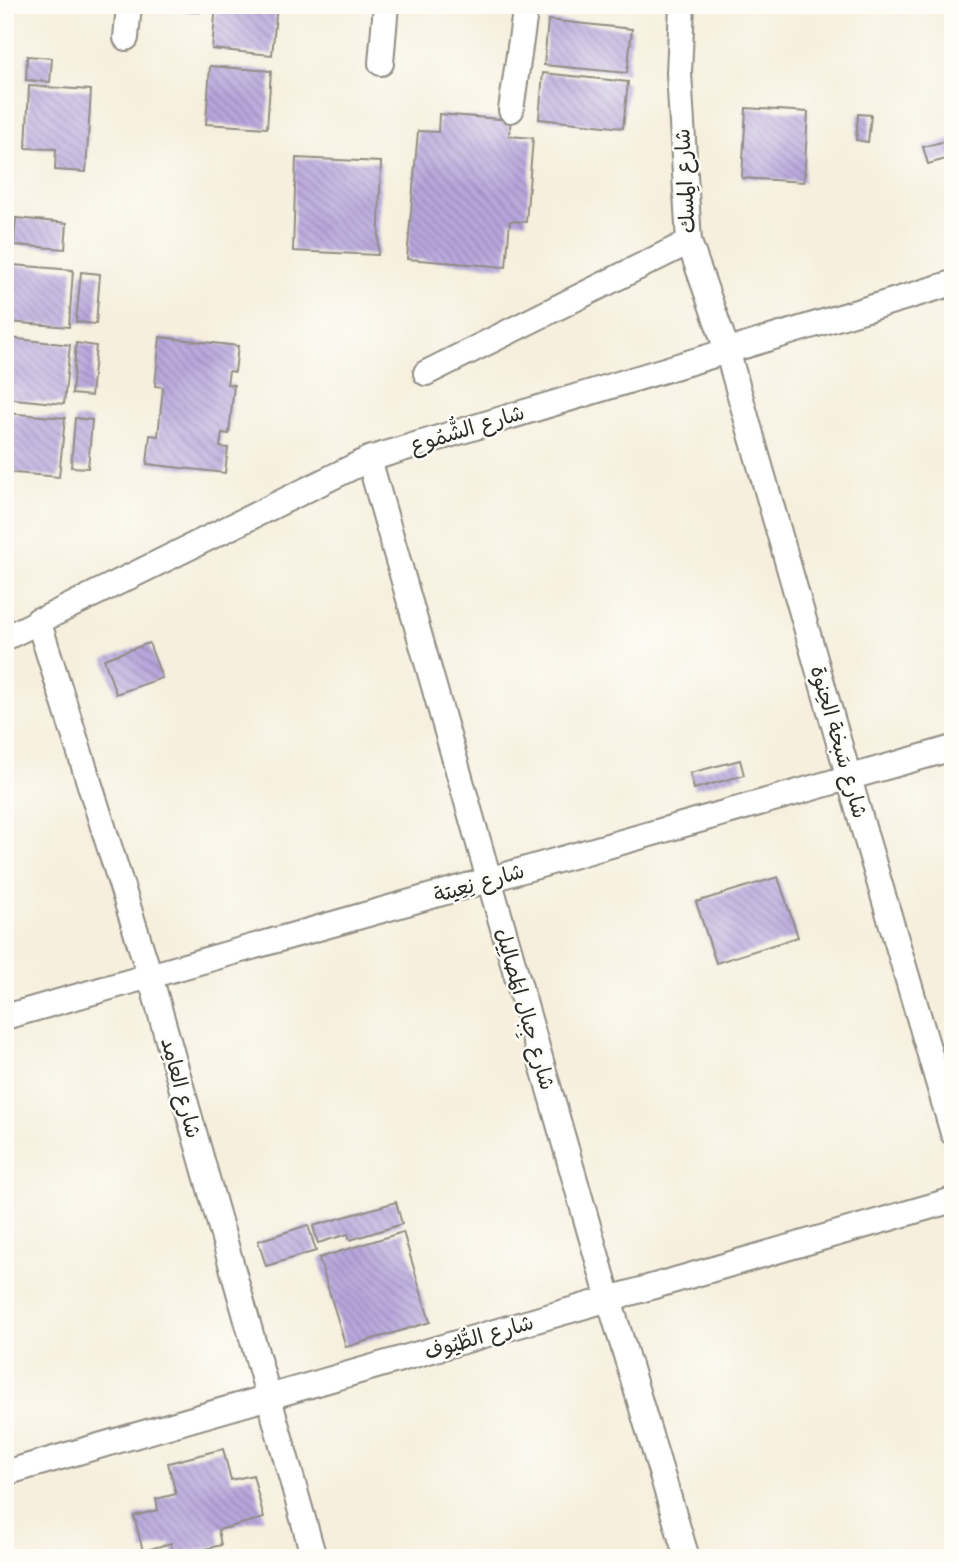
<svg xmlns="http://www.w3.org/2000/svg" width="958" height="1563" font-family="Mali,'Playpen Sans Arabic',sans-serif">
  <style>
    .building { fill: url(#building-back-hatch) }
    .lines { fill: none; stroke-linecap: round; stroke-linejoin: round }
    .minor-casing { stroke: #908d84; stroke-width: 28 }
    .minor { stroke: #fff; stroke-width: 24 }
    .labels { text-anchor: middle; stroke-width: 5; stroke-linejoin: round; paint-order: stroke }
    .street-label { font-size: 21px; fill: #2b2b2b; stroke: #fdfcf7 }
  </style>
  <defs>
    <pattern id="building-back-hatch" width="6" height="6" patternUnits="userSpaceOnUse" patternTransform="scale(1.75)"><rect width="6" height="6" fill="#b8a6dc"/><path d="M-1 5l2 2M0 0l6 6M5-1l2 2" fill="none" stroke="#9687b3"/></pattern>
  </defs>
  <rect width="100%" height="100%" fill="#fdfcf7"/>
  <filter id="ink" filterUnits="userSpaceOnUse"><feTurbulence type="fractalNoise" baseFrequency=".0143" numOctaves="2"/><feDisplacementMap in="SourceGraphic" scale="14" xChannelSelector="R" yChannelSelector="G"/><feConvolveMatrix kernelMatrix="1 2 1 2 8 2 1 2 1" color-interpolation-filters="sRGB"/></filter>
  <filter id="wash" filterUnits="userSpaceOnUse"><feTurbulence type="fractalNoise" baseFrequency=".00686" numOctaves="4" result="noise"/><feDisplacementMap in="SourceGraphic" scale="28" xChannelSelector="R" yChannelSelector="G"/><feGaussianBlur stdDeviation="1.57" result="paint"/><feColorMatrix in="noise" values="0 0 0 0 0 0 0 0 0 0 0 0 0 0 0 0 0 1.4 0 .05"/><feComposite in="paint" operator="in"/></filter>
  <g filter="url(#wash)">
    <rect width="100%" height="100%" fill="#f6efdd"/>
    <g id="blocks">
      <g class="building">
        <polygon points="161,5 200,5 200,12 161,10"/>
        <polygon points="216,5 277,5 272,55 212,49"/>
        <polygon points="548,20 632,29 627,73 544,65"/>
        <polygon points="27,56 52,58 50,82 26,80"/>
        <polygon points="210,66 271,71 267,128 206,124"/>
        <polygon points="543,73 628,82 623,128 539,119"/>
        <polygon points="29,86 91,90 86,172 55,170 56,149 26,148"/>
        <polygon points="746,108 808,112 804,182 742,178"/>
        <polygon points="439,114 511,120 509,136 533,138 526,222 510,221 506,267 407,259 418,131 438,132"/>
        <polygon points="858,114 871,115 868,142 856,140"/>
        <polygon points="953,139 953,157 928,164 923,147"/>
        <polygon points="296,158 381,162 378,255 293,251"/>
        <polygon points="16,218 67,223 65,249 14,245"/>
        <polygon points="13,265 73,270 69,327 9,322"/>
        <polygon points="81,272 100,274 96,324 76,322"/>
        <polygon points="160,337 238,346 235,372 229,371 227,384 234,385 229,434 222,433 220,447 228,448 225,473 147,464 150,435 158,436 163,387 155,386"/>
        <polygon points="9,338 70,345 64,404 5,398"/>
        <polygon points="76,343 96,346 91,396 72,394"/>
        <polygon points="5,413 65,418 59,477 5,472"/>
        <polygon points="75,418 92,420 88,468 71,467"/>
        <polygon points="149,643 162,678 116,694 104,659"/>
        <polygon points="740,760 744,775 694,789 690,773"/>
        <polygon points="778,877 798,937 716,963 696,902"/>
        <polygon points="396,1202 402,1224 350,1240 348,1234 318,1243 313,1226"/>
        <polygon points="308,1225 316,1251 266,1266 258,1241"/>
        <polygon points="403,1232 430,1322 346,1347 319,1258"/>
        <polygon points="223,1449 231,1480 253,1475 264,1518 218,1530 221,1545 174,1557 171,1543 143,1551 134,1516 158,1510 156,1499 176,1494 168,1463"/>
      </g>
    </g>
  </g>
  <g filter="url(#ink)">
    <use href="#blocks" fill-opacity="0" stroke="#908d84" stroke-width="2"/>
    <g class="lines">
      <defs>
        <g id="minor">
          <polyline points="682,5 679,73 689,242 727,350 863,827 953,1133"/>
          <polyline points="126,38 129,5"/>
          <polyline points="381,63 386,5"/>
          <polyline points="511,110 526,5"/>
          <polyline points="426,373 689,242"/>
          <polyline points="369,459 609,1299 687,1558"/>
          <polyline points="38,620 150,976 314,1558"/>
          <polyline points="5,638 369,459 953,283"/>
          <polyline points="5,1017 953,748"/>
          <polyline points="5,1473 953,1200"/>
        </g>
      </defs>
      <use href="#minor" class="minor-casing"/>
      <use href="#minor" class="minor"/>
    </g>
  </g>
  <g class="labels">
    <g class="street-label">
      <text transform="translate(685 181) rotate(-93)" y="7">شارع المِسك</text>
      <text transform="translate(467 429) rotate(-17)" y="7">شارع الشُّمُوع</text>
      <text transform="translate(839 742) rotate(74)" y="7">شارع سَبخة الحِنوة</text>
      <text transform="translate(479 883) rotate(-16)" y="7">شارع نِعِيتة</text>
      <text transform="translate(525 1009) rotate(74)" y="7">شارع جِبال المَصالِيل</text>
      <text transform="translate(181 1088) rotate(75)" y="7">شارع العامِد</text>
      <text transform="translate(479 1337) rotate(-16)" y="7">شارع الطُّيُوف</text>
    </g>
  </g>
  <rect width="958" height="1563" fill="none" stroke="#fdfcf7" stroke-width="28"/>
</svg>
